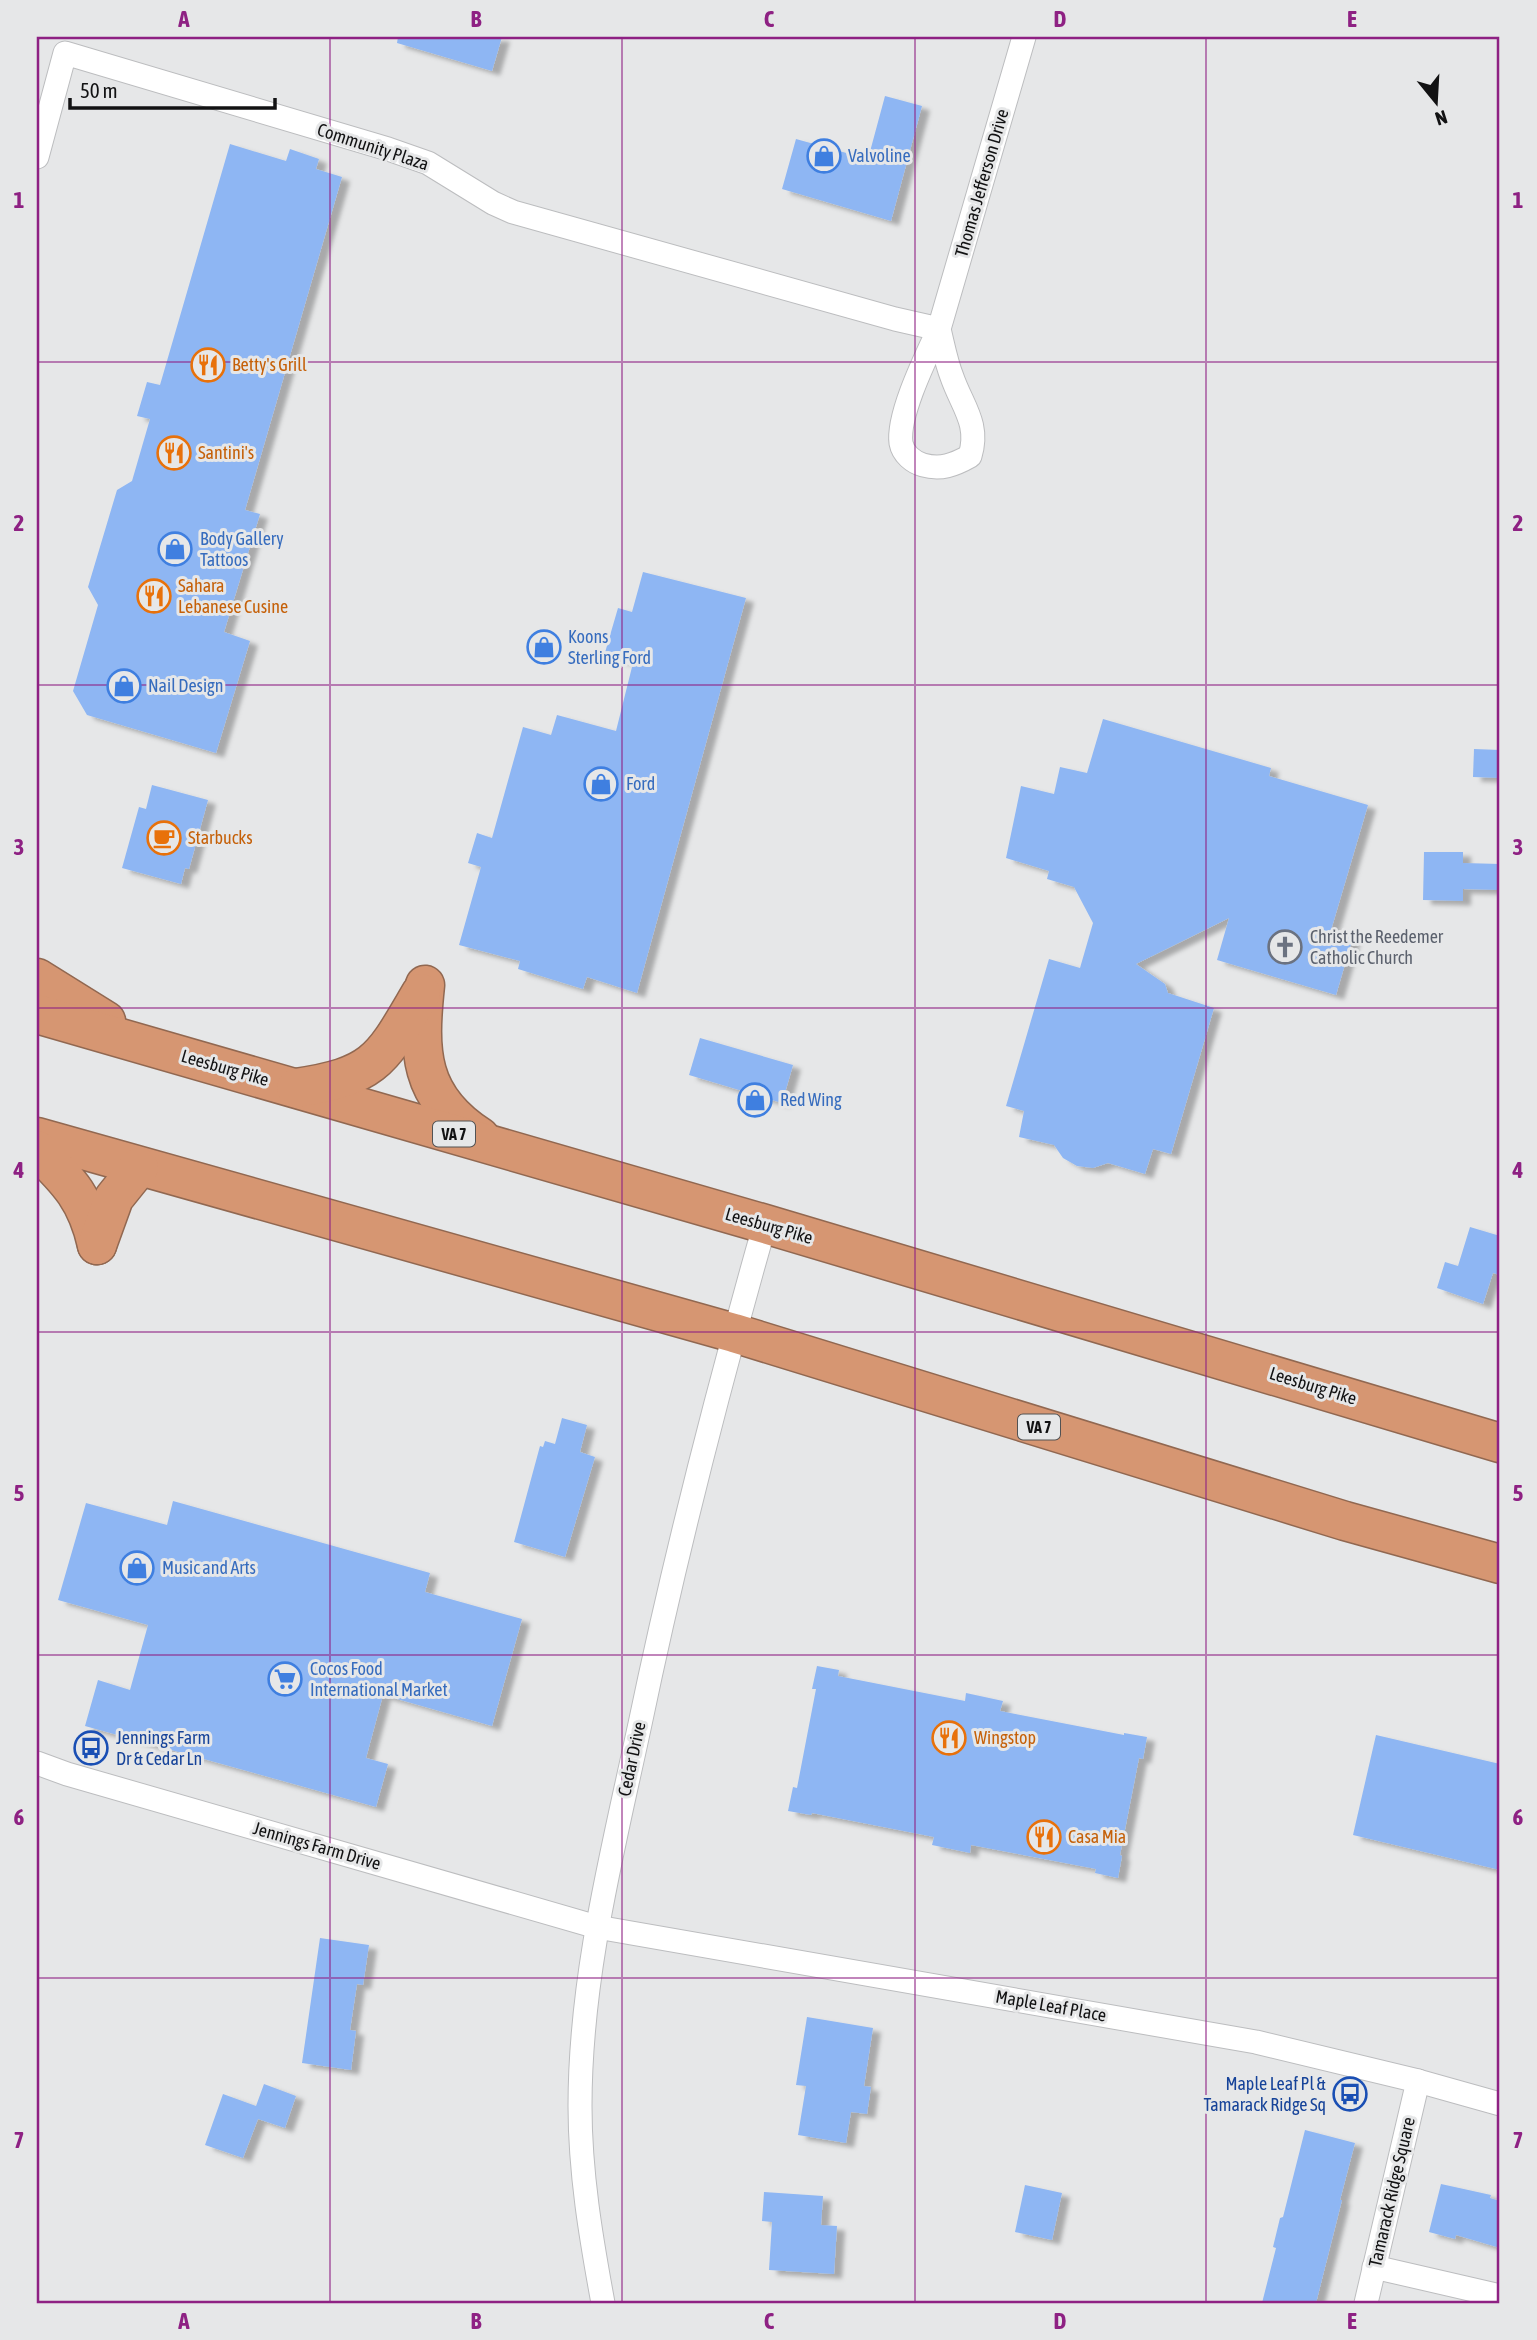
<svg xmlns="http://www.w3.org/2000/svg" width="1537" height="2340" font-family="'Asap Condensed',sans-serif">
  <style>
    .building { fill: #8eb6f3; filter: url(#shadow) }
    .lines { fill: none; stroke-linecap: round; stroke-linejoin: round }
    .street-casing { stroke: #bcbdbf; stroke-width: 25 }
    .highway-casing { stroke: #916851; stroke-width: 41 }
    .street { stroke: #fff; stroke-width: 23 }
    .highway { stroke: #d69672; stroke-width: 38 }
    .grid { fill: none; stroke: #8e2183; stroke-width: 2; stroke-opacity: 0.55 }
    .labels { text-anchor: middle; stroke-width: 6; stroke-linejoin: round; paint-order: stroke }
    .shield { fill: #e6e7e8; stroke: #525253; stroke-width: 2 }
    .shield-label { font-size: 16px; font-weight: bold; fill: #121213 }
    .street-label { font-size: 18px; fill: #121213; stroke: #e6e7e8 }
    .shop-label { font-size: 18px; fill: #366cbe; stroke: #e6e7e8; text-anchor: start }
    .food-label { font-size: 18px; fill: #c56008; stroke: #e6e7e8; text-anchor: start }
    .worship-label { font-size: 18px; fill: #5b616d; stroke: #e6e7e8; text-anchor: start }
    .transit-label { font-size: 18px; fill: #164399; stroke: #e6e7e8; text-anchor: start }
    .neatline { fill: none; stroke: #8e2183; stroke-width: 2.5 }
    .grid-label { font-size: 23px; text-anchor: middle; font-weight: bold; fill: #8e2183 }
  </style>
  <defs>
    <filter id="shadow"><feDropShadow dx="8" dy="4.5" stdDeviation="2" flood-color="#0004"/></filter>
  </defs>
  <rect width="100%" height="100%" fill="#e6e7e8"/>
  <g class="building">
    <polygon points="398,37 502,37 492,71 397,43"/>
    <polygon points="885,96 922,106 891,221 782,189 796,139 868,159"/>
    <polygon points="230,144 286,161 290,149 319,159 316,169 342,177 245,510 260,514 224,632 250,641 216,753 87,715 73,691 98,605 88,587 117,490 132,481 150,419 137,416 147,382 160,385"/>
    <polygon points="643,572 746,598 637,993 587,977 583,989 518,969 520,961 459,945 481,867 468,863 477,833 492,838 523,727 551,735 557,715 616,731 633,663 604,656 618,608 632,612"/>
    <polygon points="1103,719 1271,768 1269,776 1368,805 1331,930 1353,937 1336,995 1217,960 1229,918 1136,964 1165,984 1168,993 1214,1008 1171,1154 1153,1149 1145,1174 1108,1163 1093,1168 1077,1166 1063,1158 1054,1145 1019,1137 1024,1111 1006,1106 1049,959 1080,968 1093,923 1074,887 1047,879 1049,871 1006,858 1021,786 1054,794 1060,767 1087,773"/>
    <polygon points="1474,749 1500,750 1500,778 1473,777"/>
    <polygon points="152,785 208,800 189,869 185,868 181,884 122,868 139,807 146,809"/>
    <polygon points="1424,852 1463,852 1463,863 1500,864 1500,890 1463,889 1463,901 1423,900"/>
    <polygon points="700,1038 793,1065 782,1103 689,1075"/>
    <polygon points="1470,1227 1500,1236 1500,1275 1493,1273 1483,1304 1437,1288 1445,1262 1458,1266"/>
    <polygon points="562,1418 587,1425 580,1452 595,1457 565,1557 514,1542 540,1446 543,1447 545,1441 555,1444"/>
    <polygon points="173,1501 430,1573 425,1592 522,1619 492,1726 383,1695 366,1758 388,1764 376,1807 85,1726 98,1680 130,1690 148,1625 58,1600 86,1503 167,1525"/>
    <polygon points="817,1666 839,1670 838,1676 965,1701 966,1693 1003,1701 1000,1711 1124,1735 1124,1733 1147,1737 1143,1759 1139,1758 1120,1855 1122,1856 1118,1878 1095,1873 1096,1869 971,1845 970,1853 932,1845 934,1837 812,1813 811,1815 788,1811 793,1787 797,1788 816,1689 812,1689"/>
    <polygon points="1376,1735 1500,1764 1500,1870 1353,1835"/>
    <polygon points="320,1938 369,1945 363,1985 357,1984 350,2030 356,2031 351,2070 302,2063"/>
    <polygon points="807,2017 873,2028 864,2086 871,2087 867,2114 851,2112 846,2143 798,2135 806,2086 796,2085"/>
    <polygon points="264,2084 296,2096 285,2128 258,2119 243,2158 205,2145 223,2094 256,2106"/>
    <polygon points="1305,2130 1355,2143 1340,2200 1342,2200 1316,2303 1262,2303 1276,2248 1273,2247 1280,2218 1283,2217"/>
    <polygon points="1441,2184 1491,2195 1490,2198 1500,2201 1500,2248 1456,2235 1455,2239 1429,2232"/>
    <polygon points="1025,2185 1062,2193 1052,2240 1015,2232"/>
    <polygon points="764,2192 823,2196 821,2225 837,2226 834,2274 769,2270 772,2222 762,2221"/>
  </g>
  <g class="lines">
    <defs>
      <g id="street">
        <polyline points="37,157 65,53 388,149 428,163 493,203 513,212 895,319 939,329 1024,37"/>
        <path d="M939,329C943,345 946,362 952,377C962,406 980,424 970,456C954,465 941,470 923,465C913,462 903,454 901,443C897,415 927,355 939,329Z"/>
        <polyline points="37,1763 67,1774 597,1927 1256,2042 1418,2081 1500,2104"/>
        <polyline points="1374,2267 1500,2296"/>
        <path d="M603,2303C591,2238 580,2173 580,2106C580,1976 613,1850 640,1724C675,1556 718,1389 765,1224"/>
        <polyline points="1366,2303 1418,2081"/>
      </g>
      <g id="highway">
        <polyline points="37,978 106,1021"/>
        <path d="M425,985C418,1051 418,1097 480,1137"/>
        <polyline points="37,1014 765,1224 1500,1443"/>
        <path d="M296,1088C377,1076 382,1059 421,993"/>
        <polyline points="37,1137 734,1333 1345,1521 1500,1564"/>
        <path d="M37,1150C69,1181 87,1200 97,1245"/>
        <polyline points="97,1245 114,1198 139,1167"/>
      </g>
    </defs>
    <use href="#street" class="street-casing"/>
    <use href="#highway" class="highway-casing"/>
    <use href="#street" class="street"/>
    <use href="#highway" class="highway"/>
  </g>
  <path class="grid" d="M330,37V2303M622,37V2303M915,37V2303M1206,37V2303M37,362H1500M37,685H1500M37,1008H1500M37,1332H1500M37,1655H1500M37,1978H1500"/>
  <defs>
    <symbol id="shop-ring" viewBox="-11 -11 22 22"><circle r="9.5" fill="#e6e7e8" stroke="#3f7fe0" stroke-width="1.5"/><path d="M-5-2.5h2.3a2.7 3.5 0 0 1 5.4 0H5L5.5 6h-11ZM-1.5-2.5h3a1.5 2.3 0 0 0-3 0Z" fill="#3f7fe0"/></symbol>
    <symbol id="restaurant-ring" viewBox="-11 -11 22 22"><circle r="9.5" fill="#e6e7e8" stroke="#e8710a" stroke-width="1.5"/><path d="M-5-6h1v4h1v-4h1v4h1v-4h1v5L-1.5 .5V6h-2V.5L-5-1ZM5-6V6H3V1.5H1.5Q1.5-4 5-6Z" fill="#e8710a"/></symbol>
    <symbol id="cafe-ring" viewBox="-11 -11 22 22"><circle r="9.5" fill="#e6e7e8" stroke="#e8710a" stroke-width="1.5"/><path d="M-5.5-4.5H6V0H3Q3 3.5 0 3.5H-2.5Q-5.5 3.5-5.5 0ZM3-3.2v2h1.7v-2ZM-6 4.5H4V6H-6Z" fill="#e8710a"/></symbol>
    <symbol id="church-ring" viewBox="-11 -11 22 22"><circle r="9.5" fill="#e6e7e8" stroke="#6b7280" stroke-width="1.5"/><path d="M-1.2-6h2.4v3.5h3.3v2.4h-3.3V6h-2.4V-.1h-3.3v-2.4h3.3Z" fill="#6b7280"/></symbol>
    <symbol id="supermarket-ring" viewBox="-11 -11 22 22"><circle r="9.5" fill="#e6e7e8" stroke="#3f7fe0" stroke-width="1.5"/><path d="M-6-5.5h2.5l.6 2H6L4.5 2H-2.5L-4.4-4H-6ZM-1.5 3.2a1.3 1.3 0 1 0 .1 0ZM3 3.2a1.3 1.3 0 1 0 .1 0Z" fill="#3f7fe0"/></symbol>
    <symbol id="bus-ring" viewBox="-11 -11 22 22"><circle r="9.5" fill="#e6e7e8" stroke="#1a4fb4" stroke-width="1.5"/><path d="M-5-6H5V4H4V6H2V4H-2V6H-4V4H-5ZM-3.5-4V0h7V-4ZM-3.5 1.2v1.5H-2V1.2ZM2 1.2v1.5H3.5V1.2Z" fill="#1a4fb4"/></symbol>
  </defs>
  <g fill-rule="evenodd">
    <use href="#shop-ring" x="805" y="137" width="38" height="38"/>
    <use href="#restaurant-ring" x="189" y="346" width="38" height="38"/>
    <use href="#restaurant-ring" x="155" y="434" width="38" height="38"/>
    <use href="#shop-ring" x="156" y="530" width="38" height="38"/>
    <use href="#restaurant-ring" x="135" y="577" width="38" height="38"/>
    <use href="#shop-ring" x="525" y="628" width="38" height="38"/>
    <use href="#shop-ring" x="105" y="667" width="38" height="38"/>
    <use href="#shop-ring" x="582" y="765" width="38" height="38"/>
    <use href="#cafe-ring" x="145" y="819" width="38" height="38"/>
    <use href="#church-ring" x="1266" y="928" width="38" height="38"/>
    <use href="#shop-ring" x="736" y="1081" width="38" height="38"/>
    <use href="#shop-ring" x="118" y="1549" width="38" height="38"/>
    <use href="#supermarket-ring" x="266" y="1660" width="38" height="38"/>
    <use href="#restaurant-ring" x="930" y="1719" width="38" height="38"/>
    <use href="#bus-ring" x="72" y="1729" width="38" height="38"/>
    <use href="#restaurant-ring" x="1025" y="1818" width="38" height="38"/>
    <use href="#bus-ring" x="1331" y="2075" width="38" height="38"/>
  </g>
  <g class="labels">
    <g class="shield">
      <rect x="433" y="1121.5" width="42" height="25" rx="5"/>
      <rect x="1018" y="1414.5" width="42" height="25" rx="5"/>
    </g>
    <g class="shield-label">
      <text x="454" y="1140">VA 7</text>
      <text x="1039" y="1433">VA 7</text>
    </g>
    <g class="street-label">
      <text transform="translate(373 147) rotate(18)" y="6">Community Plaza</text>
      <text transform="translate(982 183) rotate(-74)" y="6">Thomas Jefferson Drive</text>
      <text transform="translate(225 1068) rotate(16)" y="6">Leesburg Pike</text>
      <text transform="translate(769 1226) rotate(16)" y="6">Leesburg Pike</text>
      <text transform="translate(1313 1386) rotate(17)" y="6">Leesburg Pike</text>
      <text transform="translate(632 1759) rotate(-78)" y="6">Cedar Drive</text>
      <text transform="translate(317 1846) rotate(16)" y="6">Jennings Farm Drive</text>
      <text transform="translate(1051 2006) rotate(10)" y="6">Maple Leaf Place</text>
      <text transform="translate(1392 2192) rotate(-77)" y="6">Tamarack Ridge Square</text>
    </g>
    <g class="shop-label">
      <text x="848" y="162">Valvoline</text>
      <text x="200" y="545">Body Gallery<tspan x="200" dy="21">Tattoos</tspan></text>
      <text x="568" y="643">Koons<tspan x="568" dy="21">Sterling Ford</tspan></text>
      <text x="148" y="692">Nail Design</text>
      <text x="626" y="790">Ford</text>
      <text x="780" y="1106">Red Wing</text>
      <text x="162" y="1574">Music and Arts</text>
      <text x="310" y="1675">Cocos Food<tspan x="310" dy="21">International Market</tspan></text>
    </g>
    <g class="food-label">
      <text x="232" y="371">Betty's Grill</text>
      <text x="198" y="459">Santini's</text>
      <text x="178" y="592">Sahara<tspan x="178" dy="21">Lebanese Cusine</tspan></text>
      <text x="188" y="844">Starbucks</text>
      <text x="974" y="1744">Wingstop</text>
      <text x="1068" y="1843">Casa Mia</text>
    </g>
    <g class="worship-label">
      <text x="1310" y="943">Christ the Reedemer<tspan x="1310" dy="21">Catholic Church</tspan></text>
    </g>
    <g class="transit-label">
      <text x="116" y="1744">Jennings Farm<tspan x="116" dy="21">Dr &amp; Cedar Ln</tspan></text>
      <text x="1326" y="2090" text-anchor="end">Maple Leaf Pl &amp;<tspan x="1326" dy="21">Tamarack Ridge Sq</tspan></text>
    </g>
  </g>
  <rect width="1537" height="2340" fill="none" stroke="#e6e7e8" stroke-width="77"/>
  <g transform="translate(1436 102) rotate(162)" stroke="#e6e7e8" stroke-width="5" paint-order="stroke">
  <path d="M0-5L12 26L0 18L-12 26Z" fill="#121213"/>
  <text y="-10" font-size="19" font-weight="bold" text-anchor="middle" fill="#121213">N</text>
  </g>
  <path d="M70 98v10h205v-10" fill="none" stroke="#121213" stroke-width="3.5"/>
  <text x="80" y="98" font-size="21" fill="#121213" stroke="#e6e7e8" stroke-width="5" paint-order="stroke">50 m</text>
  <rect x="38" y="38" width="1460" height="2264" class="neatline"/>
  <g class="grid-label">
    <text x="184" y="27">A</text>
    <text x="476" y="27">B</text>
    <text x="769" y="27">C</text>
    <text x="1060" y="27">D</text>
    <text x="1352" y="27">E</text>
    <text x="19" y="208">1</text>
    <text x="1518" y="208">1</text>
    <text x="19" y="531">2</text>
    <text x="1518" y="531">2</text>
    <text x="19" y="855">3</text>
    <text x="1518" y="855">3</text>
    <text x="19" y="1178">4</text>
    <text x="1518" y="1178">4</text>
    <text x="19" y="1501">5</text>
    <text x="1518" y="1501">5</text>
    <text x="19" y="1825">6</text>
    <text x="1518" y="1825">6</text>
    <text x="19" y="2148">7</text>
    <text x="1518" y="2148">7</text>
    <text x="184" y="2329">A</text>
    <text x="476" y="2329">B</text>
    <text x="769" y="2329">C</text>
    <text x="1060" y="2329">D</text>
    <text x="1352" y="2329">E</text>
  </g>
</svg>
